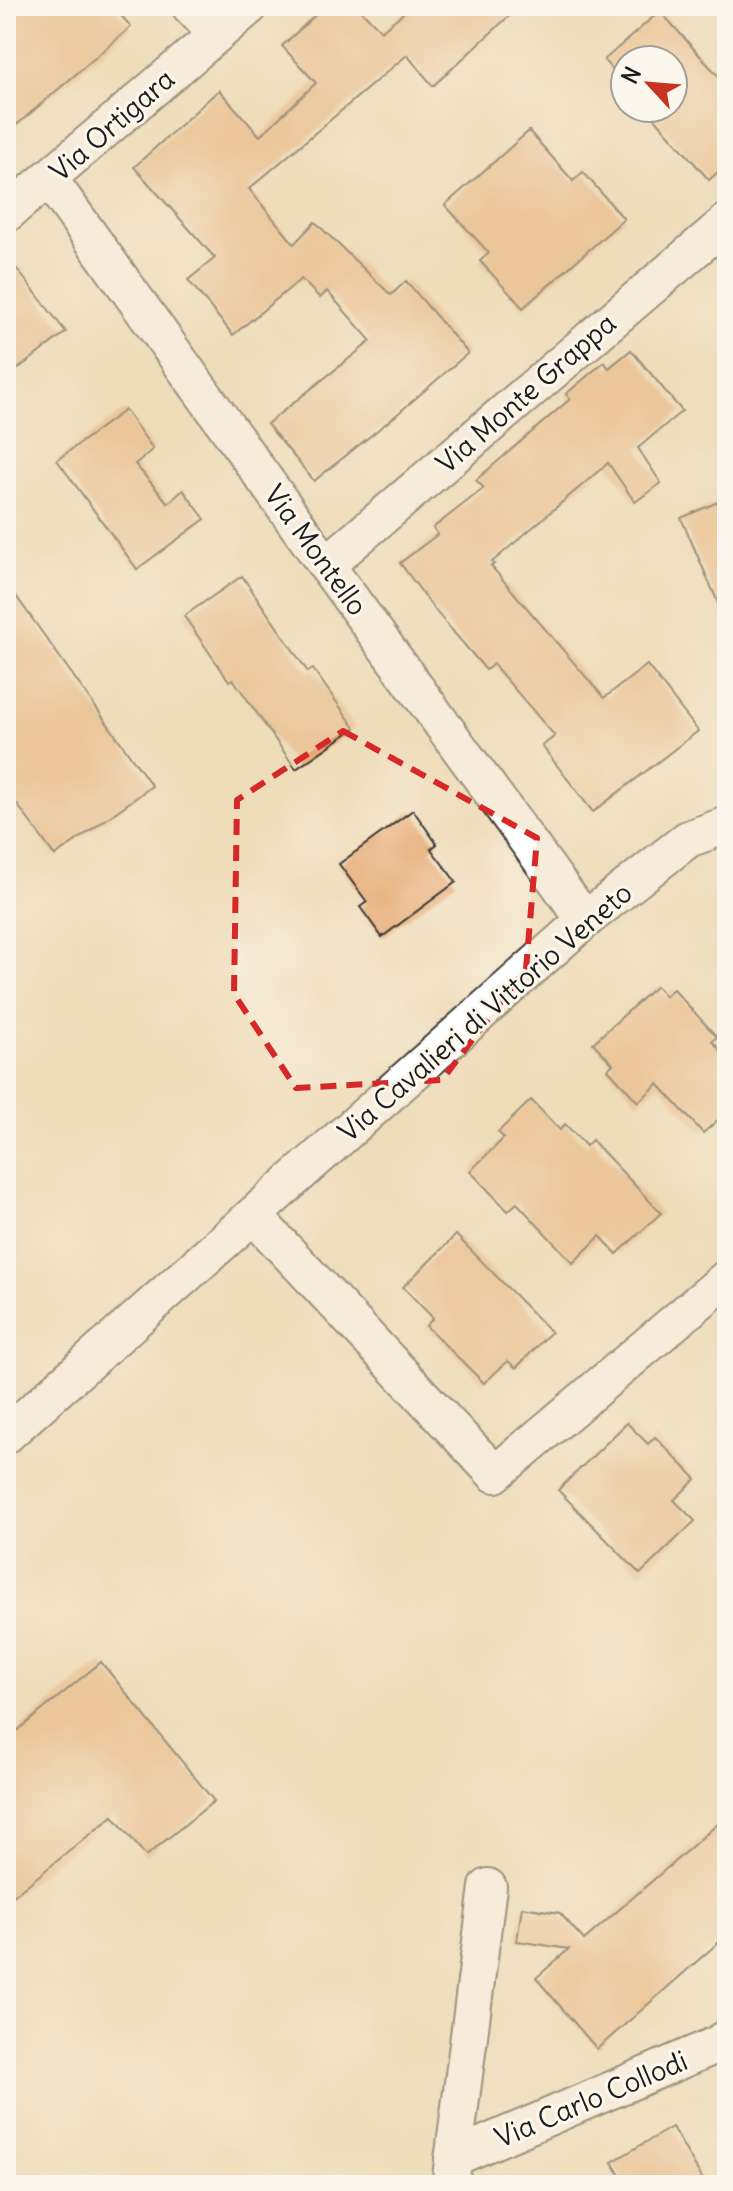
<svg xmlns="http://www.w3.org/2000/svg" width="733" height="2191" font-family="Delius,sans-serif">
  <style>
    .building { fill: #e6ac76 }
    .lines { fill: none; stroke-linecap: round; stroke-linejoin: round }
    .minor-casing { stroke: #3c3934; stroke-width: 40 }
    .minor { stroke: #fff; stroke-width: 36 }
    .marked { fill: none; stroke: #d62828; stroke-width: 6; stroke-dasharray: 16 10; stroke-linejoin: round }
    .labels { text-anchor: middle; stroke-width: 6; stroke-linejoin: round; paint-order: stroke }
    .street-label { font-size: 28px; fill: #1c1c1c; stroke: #fbf7ec }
  </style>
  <rect width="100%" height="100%" fill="#fbf7ec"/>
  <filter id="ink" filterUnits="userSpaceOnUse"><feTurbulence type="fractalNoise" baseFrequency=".0125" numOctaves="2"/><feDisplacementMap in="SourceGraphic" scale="16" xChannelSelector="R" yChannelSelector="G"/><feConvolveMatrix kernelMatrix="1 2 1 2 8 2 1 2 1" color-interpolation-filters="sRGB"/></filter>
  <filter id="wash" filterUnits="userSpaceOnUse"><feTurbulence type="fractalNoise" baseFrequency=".006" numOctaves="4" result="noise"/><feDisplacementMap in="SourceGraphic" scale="32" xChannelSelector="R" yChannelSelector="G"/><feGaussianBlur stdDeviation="1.8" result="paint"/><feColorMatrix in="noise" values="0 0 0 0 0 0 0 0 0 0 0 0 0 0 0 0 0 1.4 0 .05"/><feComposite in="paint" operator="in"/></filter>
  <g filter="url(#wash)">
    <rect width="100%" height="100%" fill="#efdcb9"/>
    <g id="blocks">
      <g class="building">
        <polygon points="6,6 113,6 131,27 6,134"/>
        <polygon points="325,6 357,6 381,31 412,6 520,6 433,86 407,55 249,189 294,244 315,222 391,295 406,281 468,353 394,417 314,481 267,424 371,341 327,291 320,298 301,279 233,335 188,280 215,258 134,167 219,90 260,136 316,83 282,46"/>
        <polygon points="660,11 727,86 727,164 709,180 646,108 673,108 673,60 625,60 625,84 604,60"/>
        <polygon points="529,131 573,181 583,172 624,219 523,308 480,261 489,253 445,205"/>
        <polygon points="6,255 66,332 6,378"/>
        <polygon points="631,350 682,411 638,448 661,483 635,502 608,463 492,562 494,564 491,566 604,698 647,665 698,731 593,812 542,746 555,736 493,664 486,670 438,614 400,563 438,534 433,528 484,488 476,480 570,399 566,394 604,362 609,368"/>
        <polygon points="125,410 153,449 135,464 168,503 183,490 205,519 137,569 57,460"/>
        <polygon points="727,498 727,623 681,518"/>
        <polygon points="242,576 308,672 313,669 355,728 296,769 233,679 229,681 184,616"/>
        <polygon points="6,582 152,786 55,856 6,789"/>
        <polygon points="413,810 437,844 431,849 456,882 382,937 360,907 367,902 339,864"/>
        <polygon points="656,986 665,996 673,989 717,1037 712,1041 727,1058 727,1112 703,1133 658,1084 638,1102 608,1069 613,1064 593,1043"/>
        <polygon points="531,1100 560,1130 565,1124 586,1146 592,1140 661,1213 617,1254 600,1236 573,1263 517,1203 508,1211 470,1171 504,1138 498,1132"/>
        <polygon points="456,1235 551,1332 516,1368 508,1361 484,1383 426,1326 433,1318 403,1287"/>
        <polygon points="627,1423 648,1444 655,1437 696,1479 674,1500 695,1521 640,1574 558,1490"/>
        <polygon points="101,1662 214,1801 146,1856 113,1816 6,1902 6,1740"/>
        <polygon points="727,1816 727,1935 597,2049 536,1978 569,1949 517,1941 522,1907 560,1913 584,1940"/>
        <polygon points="672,2127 706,2185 626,2185 612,2162"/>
      </g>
    </g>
  </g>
  <g filter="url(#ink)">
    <use href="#blocks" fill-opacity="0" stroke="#3c3934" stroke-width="2"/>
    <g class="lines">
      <defs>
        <g id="minor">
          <polyline points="190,6 217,34"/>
          <polyline points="49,179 326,565 585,920"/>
          <polyline points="6,214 250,6"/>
          <polyline points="326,565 727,222"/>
          <polyline points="254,1216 495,1474 727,1278"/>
          <polyline points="6,1435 585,920 688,839 727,825"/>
          <polyline points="453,2158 716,2045 727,2038"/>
          <polyline points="450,2185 488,1887"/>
        </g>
      </defs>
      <use href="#minor" class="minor-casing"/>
      <use href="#minor" class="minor"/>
    </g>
  </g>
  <path d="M0 0H733V2191H0ZM343,731L537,838L526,969L442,1080L296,1088L234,994L237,800Z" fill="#efdcb9" fill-opacity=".55" fill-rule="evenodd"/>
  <path class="marked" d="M343,731L537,838L526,969L442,1080L296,1088L234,994L237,800Z"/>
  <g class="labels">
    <g class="street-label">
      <text transform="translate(112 125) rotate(-41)" y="10">Via Ortigara</text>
      <text transform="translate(526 393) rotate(-41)" y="10">Via Monte Grappa</text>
      <text transform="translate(316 550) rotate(54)" y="10">Via Montello</text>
      <text transform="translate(485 1012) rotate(-41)" y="10">Via Cavalieri di Vittorio Veneto</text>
      <text transform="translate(591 2099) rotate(-23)" y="10">Via Carlo Collodi</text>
    </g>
  </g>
  <rect width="733" height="2191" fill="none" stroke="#fbf7ec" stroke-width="32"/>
  <g transform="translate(649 84) rotate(296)"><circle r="38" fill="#fbf7ec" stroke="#a29f99" stroke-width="2"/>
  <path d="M0-6L14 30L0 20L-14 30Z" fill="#c8321e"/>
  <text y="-12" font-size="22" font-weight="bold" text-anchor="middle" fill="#1c1c1c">N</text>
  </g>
</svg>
